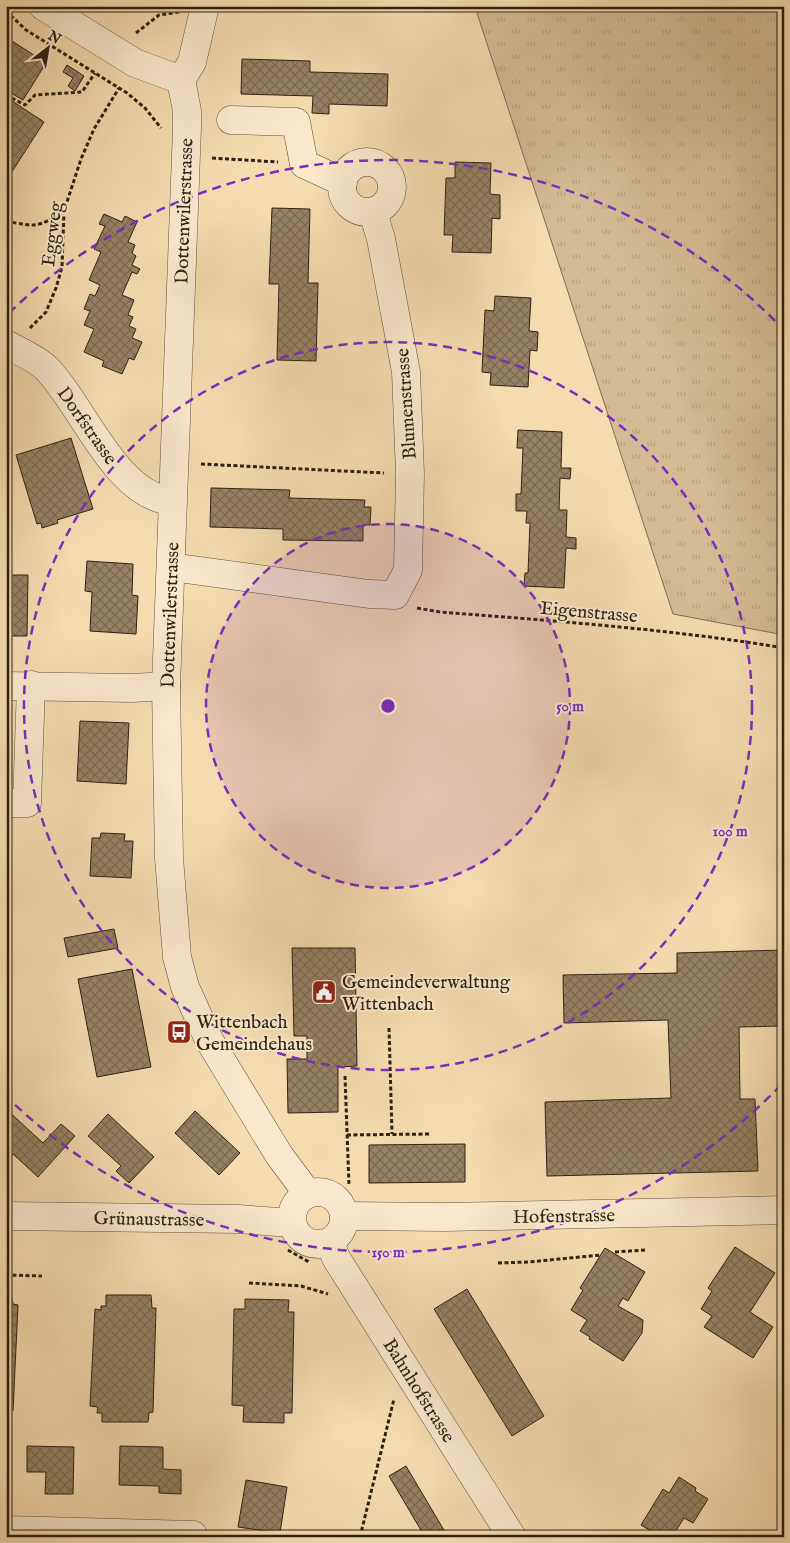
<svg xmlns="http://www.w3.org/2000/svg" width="790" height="1543" font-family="'IM FELL English',serif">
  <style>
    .grass { fill: url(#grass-tufts); stroke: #806e53 }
    .building { fill: url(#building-cross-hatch); stroke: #2d2111 }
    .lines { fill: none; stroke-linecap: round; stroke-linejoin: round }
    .minor-casing { stroke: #5f5039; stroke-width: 29 }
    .path { stroke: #2d2111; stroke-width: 3; stroke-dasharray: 4 2.5; stroke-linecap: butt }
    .minor { stroke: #f9e8cc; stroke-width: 28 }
    .ring { fill: none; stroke: #7b2cbf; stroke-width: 2.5; stroke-dasharray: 9 6 }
    .labels { text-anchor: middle; stroke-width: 4; stroke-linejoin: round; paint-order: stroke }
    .street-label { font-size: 19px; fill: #2d2111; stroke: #f9e8cc }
    .poi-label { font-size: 19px; fill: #2d2111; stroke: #f9e8cc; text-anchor: start }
    .centre { fill: #7b2cbf; stroke: #f9e8cc; stroke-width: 2.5 }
    .ring-label { font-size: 15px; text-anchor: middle; font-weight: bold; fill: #7b2cbf; stroke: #f9e8cc; stroke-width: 4; stroke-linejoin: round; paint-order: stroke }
  </style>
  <defs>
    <pattern id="grass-tufts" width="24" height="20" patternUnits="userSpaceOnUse" patternTransform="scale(1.25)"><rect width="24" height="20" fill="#d4bb95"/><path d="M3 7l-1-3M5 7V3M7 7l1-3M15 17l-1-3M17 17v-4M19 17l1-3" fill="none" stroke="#b6a07f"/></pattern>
    <pattern id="building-cross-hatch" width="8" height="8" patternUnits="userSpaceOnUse" patternTransform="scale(1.25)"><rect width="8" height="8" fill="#968264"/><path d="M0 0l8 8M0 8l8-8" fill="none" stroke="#7b6a51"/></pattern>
  </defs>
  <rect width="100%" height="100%" fill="#f6dbb0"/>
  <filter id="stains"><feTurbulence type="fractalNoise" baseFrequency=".004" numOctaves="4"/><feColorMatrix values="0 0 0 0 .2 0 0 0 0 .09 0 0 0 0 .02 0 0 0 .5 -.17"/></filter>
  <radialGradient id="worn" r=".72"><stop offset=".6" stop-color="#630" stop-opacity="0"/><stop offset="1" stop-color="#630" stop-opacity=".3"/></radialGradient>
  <polygon class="grass" points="541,6 784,6 784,540 781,540 777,583 784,585 784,635 673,614 476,10"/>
  <g class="building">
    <polygon points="6,37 46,63 23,100 6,90"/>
    <polygon points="242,59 310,61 310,72 388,74 387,106 329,104 329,114 312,113 313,96 241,94"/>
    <polygon points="67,65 84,76 75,91 68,86 73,78 63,72"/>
    <polygon points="6,97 44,122 6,181"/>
    <polygon points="455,162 491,163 490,194 500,195 500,219 492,218 491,253 452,252 453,235 444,235 446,178 455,178"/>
    <polygon points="272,208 310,209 308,283 318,283 316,361 277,360 279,284 269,284"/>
    <polygon points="104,214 122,222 125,216 137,222 128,242 135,245 132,253 136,256 132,265 140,269 137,274 132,272 122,295 134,300 128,315 133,317 129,326 136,329 132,338 142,342 134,360 129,358 122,374 102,366 104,361 84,352 94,329 84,325 90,311 84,309 90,294 95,296 100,285 89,280 101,252 94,249 105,226 99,224"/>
    <polygon points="495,296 531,298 529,331 538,332 537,351 530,350 528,387 490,385 491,373 482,372 485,310 494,311"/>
    <polygon points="518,430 562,432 561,468 571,468 570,479 560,478 559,510 567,510 566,537 576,538 576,549 566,548 564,588 524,586 525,573 528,573 530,523 526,523 527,511 516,511 516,494 521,494 523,448 517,448"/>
    <polygon points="71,438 93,509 57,520 58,523 42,528 41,523 37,524 16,455"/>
    <polygon points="211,488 290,490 289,498 365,500 364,507 371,507 370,525 363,525 363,541 283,540 283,529 210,527"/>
    <polygon points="87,561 133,564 132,595 138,596 136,634 90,631 92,592 85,591"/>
    <polygon points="6,575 28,575 27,636 6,636"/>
    <polygon points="80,721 129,723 126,784 77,781"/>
    <polygon points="101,833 125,834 124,841 133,841 131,878 90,876 92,838 100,838"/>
    <polygon points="114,929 118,948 68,957 64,938"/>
    <polygon points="292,948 355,948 357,1066 338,1067 338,1112 288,1113 287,1059 307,1059 307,1036 294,1036"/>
    <polygon points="784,950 784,1026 739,1027 740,1099 755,1099 758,1171 547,1176 545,1102 671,1098 668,1020 564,1023 563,975 677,973 677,953"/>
    <polygon points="132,969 151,1067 97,1077 78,979"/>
    <polygon points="6,1109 43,1143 61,1124 75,1136 38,1177 13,1154 11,1157 6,1152"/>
    <polygon points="195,1111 240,1153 219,1175 175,1133"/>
    <polygon points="108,1114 154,1157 129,1183 116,1171 121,1166 88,1136"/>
    <polygon points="465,1144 465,1182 369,1183 369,1145"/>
    <polygon points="735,1247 775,1273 750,1312 773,1327 753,1358 704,1327 712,1316 701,1309 712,1291 708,1288"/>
    <polygon points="605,1248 645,1272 628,1301 623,1298 618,1306 643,1320 642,1333 623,1361 589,1339 590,1337 580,1331 587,1320 571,1310 583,1290 580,1288"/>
    <polygon points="467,1289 544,1416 512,1436 434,1309"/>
    <polygon points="6,1292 11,1292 13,1304 18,1305 13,1411 10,1411 10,1421 6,1421"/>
    <polygon points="106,1295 151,1295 152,1308 156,1308 153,1412 149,1413 148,1422 102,1422 102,1413 97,1413 98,1407 90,1406 95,1309 101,1310 101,1306 106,1306"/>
    <polygon points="245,1299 289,1300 288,1312 294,1312 292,1413 284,1413 284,1423 243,1422 244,1406 232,1405 234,1309 245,1309"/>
    <polygon points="27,1446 74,1447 73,1494 45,1494 46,1472 27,1472"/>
    <polygon points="120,1446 163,1447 163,1469 181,1470 181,1494 159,1493 159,1486 119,1485"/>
    <polygon points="406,1466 448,1537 425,1537 389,1476"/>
    <polygon points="679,1477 696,1488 695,1491 708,1499 693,1523 684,1518 672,1537 661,1537 641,1525 663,1489 669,1493"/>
    <polygon points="246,1480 287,1487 280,1533 238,1527"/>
    <polygon points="626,1532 634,1537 622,1537"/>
  </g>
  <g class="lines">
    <defs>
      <g id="minor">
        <polyline points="43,6 135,63 181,80"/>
        <polyline points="205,6 192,62 181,80 187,111 187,128 166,686 169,858 177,957 185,987 209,1040 279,1155 308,1194"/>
        <polyline points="231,120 296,122 304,164 343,182"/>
        <circle cx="367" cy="187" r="25"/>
        <path d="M6,344C18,351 36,358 46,368C83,405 115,496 172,501"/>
        <polyline points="171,567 369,594 395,595 408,570 410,474 406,372 381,239 373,212"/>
        <polyline points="6,686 132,688 166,686"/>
        <polyline points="6,803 27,803 31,685"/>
        <circle cx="318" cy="1218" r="26"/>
        <polyline points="6,1216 238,1219 292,1223"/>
        <polyline points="344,1216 444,1217 784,1210"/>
        <polyline points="330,1242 336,1258 512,1537"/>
        <polyline points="6,1530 193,1535"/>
      </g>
    </defs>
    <use href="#minor" class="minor-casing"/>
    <g class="path">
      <polyline points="6,11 26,30 127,93 145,108 161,128"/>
      <polyline points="136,33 159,15 179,12"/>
      <polyline points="6,95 25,105 35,95 82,92 95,73"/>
      <polyline points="212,158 278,162"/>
      <path d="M6,221C35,227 38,228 64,211"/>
      <polyline points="30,328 46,312 56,288 62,267 64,211 81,159 94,129 119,88"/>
      <polyline points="201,464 384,473"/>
      <path d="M417,608L440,612C555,621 670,629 784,648"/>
      <polyline points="389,1028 392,1134"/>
      <polyline points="345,1076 349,1186"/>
      <polyline points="347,1135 429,1134"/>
      <polyline points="288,1250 309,1262"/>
      <polyline points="615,1252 645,1250"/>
      <polyline points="498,1263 529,1262 601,1255"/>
      <polyline points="6,1275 42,1276"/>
      <polyline points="249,1283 301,1286 328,1294"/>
      <polyline points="360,1537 394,1399"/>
    </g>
    <use href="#minor" class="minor"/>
  </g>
  <circle cx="388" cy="706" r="182" fill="#7b2cbf" fill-opacity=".12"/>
  <g class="ring">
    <circle cx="388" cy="706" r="182"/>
    <circle cx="388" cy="706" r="364"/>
    <path d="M781 1085A546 546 0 0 1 9 1099M9 313A546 546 0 0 1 781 327"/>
  </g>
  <defs>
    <symbol id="civic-square" viewBox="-11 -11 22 22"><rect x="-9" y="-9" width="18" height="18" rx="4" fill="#8f2418" stroke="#f9e8cc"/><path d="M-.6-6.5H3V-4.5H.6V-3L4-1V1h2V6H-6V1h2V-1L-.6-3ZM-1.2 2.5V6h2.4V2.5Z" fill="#fff"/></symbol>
    <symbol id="bus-square" viewBox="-11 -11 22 22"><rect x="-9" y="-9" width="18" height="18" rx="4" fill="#8f2418" stroke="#f9e8cc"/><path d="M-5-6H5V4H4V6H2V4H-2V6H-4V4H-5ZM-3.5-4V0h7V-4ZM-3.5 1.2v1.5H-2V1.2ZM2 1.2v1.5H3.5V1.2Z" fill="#fff"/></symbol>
  </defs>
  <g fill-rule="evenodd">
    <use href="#civic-square" x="310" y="978" width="28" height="28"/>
    <use href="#bus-square" x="165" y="1018" width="28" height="28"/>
  </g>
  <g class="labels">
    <g class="street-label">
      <text transform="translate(183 211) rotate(-88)" y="7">Dottenwilerstrasse</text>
      <text transform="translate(51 234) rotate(-83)" y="7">Eggweg</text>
      <text transform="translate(405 404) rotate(-94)" y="7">Blumenstrasse</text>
      <text transform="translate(88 425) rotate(55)" y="7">Dorfstrasse</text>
      <text transform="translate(589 611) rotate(5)" y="7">Eigenstrasse</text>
      <text transform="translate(169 615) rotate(-88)" y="7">Dottenwilerstrasse</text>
      <text transform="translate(564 1215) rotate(-1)" y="7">Hofenstrasse</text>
      <text transform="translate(149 1218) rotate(1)" y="7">Grünaustrasse</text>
      <text transform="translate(420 1390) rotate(58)" y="7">Bahnhofstrasse</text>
    </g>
    <g class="poi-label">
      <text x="342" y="988">Gemeindeverwaltung<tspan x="342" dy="22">Wittenbach</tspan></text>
      <text x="196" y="1028">Wittenbach<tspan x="196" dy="22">Gemeindehaus</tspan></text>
    </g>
  </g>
  <circle cx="388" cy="706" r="8" class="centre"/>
  <g class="ring-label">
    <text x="570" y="711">50 m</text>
    <text x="730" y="836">100 m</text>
    <text x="388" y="1257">150 m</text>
  </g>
  <rect width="790" height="1543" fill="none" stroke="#f6dbb0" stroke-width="25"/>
  <rect x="8" y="8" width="775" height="1528" fill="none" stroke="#2d2111" stroke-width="2.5"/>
  <rect x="12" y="12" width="765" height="1518" fill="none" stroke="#2d2111"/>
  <g transform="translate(48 48) rotate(31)" stroke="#f9e8cc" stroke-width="4" paint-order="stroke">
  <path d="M0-4L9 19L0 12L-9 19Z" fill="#2d2111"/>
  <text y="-8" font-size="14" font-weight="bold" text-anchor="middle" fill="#2d2111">N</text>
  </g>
  <rect width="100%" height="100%" filter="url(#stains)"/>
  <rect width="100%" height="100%" fill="url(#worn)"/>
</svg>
